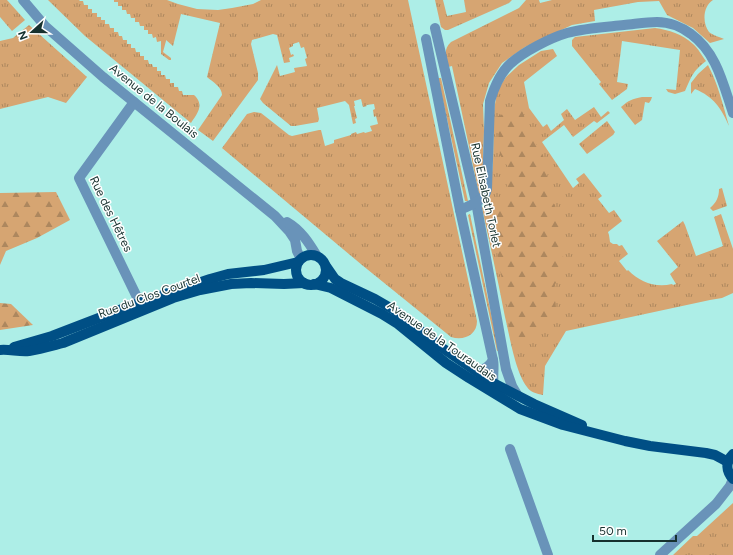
<svg xmlns="http://www.w3.org/2000/svg" width="733" height="555" font-family="Figtree,sans-serif">
  <style>
    .grass { fill: url(#grass-tufts) }
    .forest { fill: url(#forest-firs) }
    .lines { fill: none; stroke-linecap: round; stroke-linejoin: round }
    .minor { stroke: #6993b9; stroke-width: 10 }
    .major { stroke: #004f85; stroke-width: 10 }
    .labels { text-anchor: middle; stroke-width: 3; stroke-linejoin: round; paint-order: stroke }
    .street-label { font-size: 12px; fill: #16312e; stroke: #fff }
  </style>
  <defs>
    <pattern id="grass-tufts" width="24" height="20" patternUnits="userSpaceOnUse"><rect width="24" height="20" fill="#d6a572"/><path d="M3 7l-1-3M5 7V3M7 7l1-3M15 17l-1-3M17 17v-4M19 17l1-3" fill="none" stroke="#ad875e"/></pattern>
    <pattern id="forest-firs" width="22" height="20" patternUnits="userSpaceOnUse"><rect width="22" height="20" fill="#d6a572"/><path d="M5 1l3.5 6h-7zM16 11l3.5 6h-7z" fill="#ad875e"/></pattern>
  </defs>
  <rect width="100%" height="100%" fill="#adeee7"/>
  <g class="grass">
    <polygon points="0,0 7,0 25,20 12,31 0,17"/>
    <path d="M48,0H79L80,1H83L84,5H88V9H92V13H97V17H101V20H105V24H109L110,28H114V32H118L119,36H122L123,40H127V44H131V48H135L136,52H140V56H144V60H148L149,64H152L153,67H157V71H161V75H165L166,79H170V83H174V87H178L179,91H182L183,95H194C205,105 197,114 191,123L85,36Z"/>
    <path d="M114,0H167L178,4L197,9L218,10L232,8L253,4L261,0H408L477,321C477,335 464,341 451,337L362,265L222,148L247,114L254,112L261,113L289,135L292,136L319,130H321L325,146L334,143V140L351,135V134L356,132L357,134L364,132L365,133L372,131L370,126L378,124L376,116L374,117L373,110L375,109L374,104L366,105L367,106L363,107L361,99L354,101L355,106H354L357,118L355,119L356,123L353,124L349,105L345,101L317,108L319,119L318,122L295,126H291L263,103L260,99L277,65L280,76L295,72L294,68L307,66L305,59L307,58L304,47L301,48L299,42L293,44V46L289,48L291,55L293,54L294,56L289,58L290,62L284,63L277,35L273,34L252,40L251,44L258,73V80L213,141L198,130L222,95C222,87 213,82 207,77L220,23L181,14L173,46L166,40V41L163,52L171,58V60H169L161,54V41L157,42L156,37L153,38L152,34H148V30H144V26H140L139,22H135V18H131L130,14H127L126,10H122V6H118V2H114Z"/>
    <polygon points="435,0 443,0 447,16 466,12 464,0 512,0 509,3 448,30 445,30 441,27"/>
    <path d="M526,0H539L540,3L552,0H713C703,6 702,23 709,32C712,35 720,37 724,39L710,43L693,28L667,15L659,1L638,2L594,10L595,21L572,25L525,47L502,63L489,83L483,104L484,131L482,191L479,194L452,66L448,67C446,57 443,49 451,42L519,8Z"/>
    <polygon points="29,25 87,77 66,103 48,97 0,109 0,41 13,38"/>
    <path d="M655,28C669,30 682,34 693,44C698,48 702,56 706,61C692,72 692,76 685,91L675,94L668,92L666,89L676,90L680,50L622,41L617,82L628,84L627,89L612,100L599,84L601,82L572,46V40L575,37Z"/>
    <path d="M553,49L557,56L524,82L529,108L543,127L547,124L551,131L564,120L561,114L567,109L575,120L594,107L601,117L608,111L610,113L597,123L594,121L573,137L564,125L542,142L573,188L579,183L576,179L584,173L602,196L598,199L609,213L614,210L622,221L608,232L609,235L610,242L613,244H617L619,246L622,245L628,254L619,261L627,271L628,270C640,282 655,288 672,284L673,285L676,284L670,274L678,267L657,241L683,221L685,225L696,256L723,246L714,217L721,214L733,249V293L722,298L710,300L566,331L545,366L543,395C537,394 530,392 527,387C515,371 510,337 505,317C498,281 490,244 482,208L489,199L493,164L494,111L497,91L506,77L519,65L541,51Z"/>
    <path d="M708,65C718,84 723,105 729,126C721,108 714,97 695,89L691,94V83L698,74Z"/>
    <polygon points="438,78 441,78 468,201 465,201"/>
    <path d="M642,97H652L651,100L649,103L645,102L642,120L635,125L621,107C629,100 632,99 642,97Z"/>
    <polygon points="607,121 615,132 613,135 587,154 579,144"/>
    <path d="M722,188L727,206L713,211L710,208C716,203 719,197 719,189Z"/>
    <polygon points="470,214 499,351 497,351 468,215"/>
    <polygon points="733,503 733,555 673,555 693,536 697,536"/>
  </g>
  <g class="forest">
    <polygon points="520,105 531,135 547,164 548,192 561,220 562,250 565,268 554,286 557,319 536,333 517,340 510,334 506,299 501,275 496,244 488,211 506,196 508,167 500,155 497,117"/>
    <polygon points="56,192 70,220 37,238 6,251 0,265 0,193"/>
    <polygon points="0,303 11,304 33,325 0,330"/>
  </g>
  <g class="lines">
    <g class="minor">
      <polyline points="23,0 45,26 103,77 275,216 289,231 295,240 297,251 301,259"/>
      <polyline points="435,28 476,202 506,369 512,386 518,396"/>
      <path d="M426,39L460,210L493,360C489,367 484,370 475,371"/>
      <polyline points="134,102 79,178 136,295 139,303"/>
      <path d="M460,210C470,205 485,201 487,189L490,101C494,88 500,73 510,64C523,52 550,38 567,33C585,28 605,27 624,25C635,24 646,22 657,22C669,22 682,27 691,34C717,53 723,84 733,113"/>
      <path d="M287,222C301,230 309,243 317,256"/>
      <path d="M493,360C495,370 491,379 495,389"/>
      <polyline points="510,449 548,555"/>
      <polyline points="660,555 716,504 730,486 733,479"/>
    </g>
    <g class="major">
      <circle cx="311" cy="270" r="15"/>
      <polyline points="326,266 335,279 341,283 375,299 394,310 441,347 493,383 534,404 582,425"/>
      <polyline points="314,284 331,288 382,314 398,324 446,363 469,378 520,409 563,425 625,441 650,446 706,453 715,455 728,462"/>
      <polyline points="14,347 52,336 130,306 210,279 228,274 264,270 298,262"/>
      <path d="M0,350C9,349 19,352 29,351C40,349 51,346 63,343L173,298L200,290L231,284L251,283L284,284L304,283"/>
      <path d="M733,454C725,462 726,471 733,479"/>
    </g>
  </g>
  <g class="labels">
    <g class="street-label">
      <text transform="translate(154 101) rotate(39)" y="4">Avenue de la Boulais</text>
      <text transform="translate(486 195) rotate(78)" y="4">Rue Elisabeth Torlet</text>
      <text transform="translate(111 214) rotate(64)" y="4">Rue des Hêtres</text>
      <text transform="translate(149 296) rotate(-20)" y="4">Rue du Clos Courtel</text>
      <text transform="translate(442 341) rotate(35)" y="4">Avenue de la Touraudais</text>
    </g>
  </g>
  <g transform="translate(32 32) rotate(249)" stroke="#ffffff" stroke-width="3" paint-order="stroke">
  <path d="M0-3L7 15L0 10L-7 15Z" fill="#16312e"/>
  <text y="-6" font-size="11" font-weight="bold" text-anchor="middle" fill="#16312e">N</text>
  </g>
  <path d="M593 535v6h83v-6" fill="none" stroke="#16312e" stroke-width="2"/>
  <text x="599" y="535" font-size="12" fill="#16312e" stroke="#ffffff" stroke-width="3" paint-order="stroke">50 m</text>
</svg>
